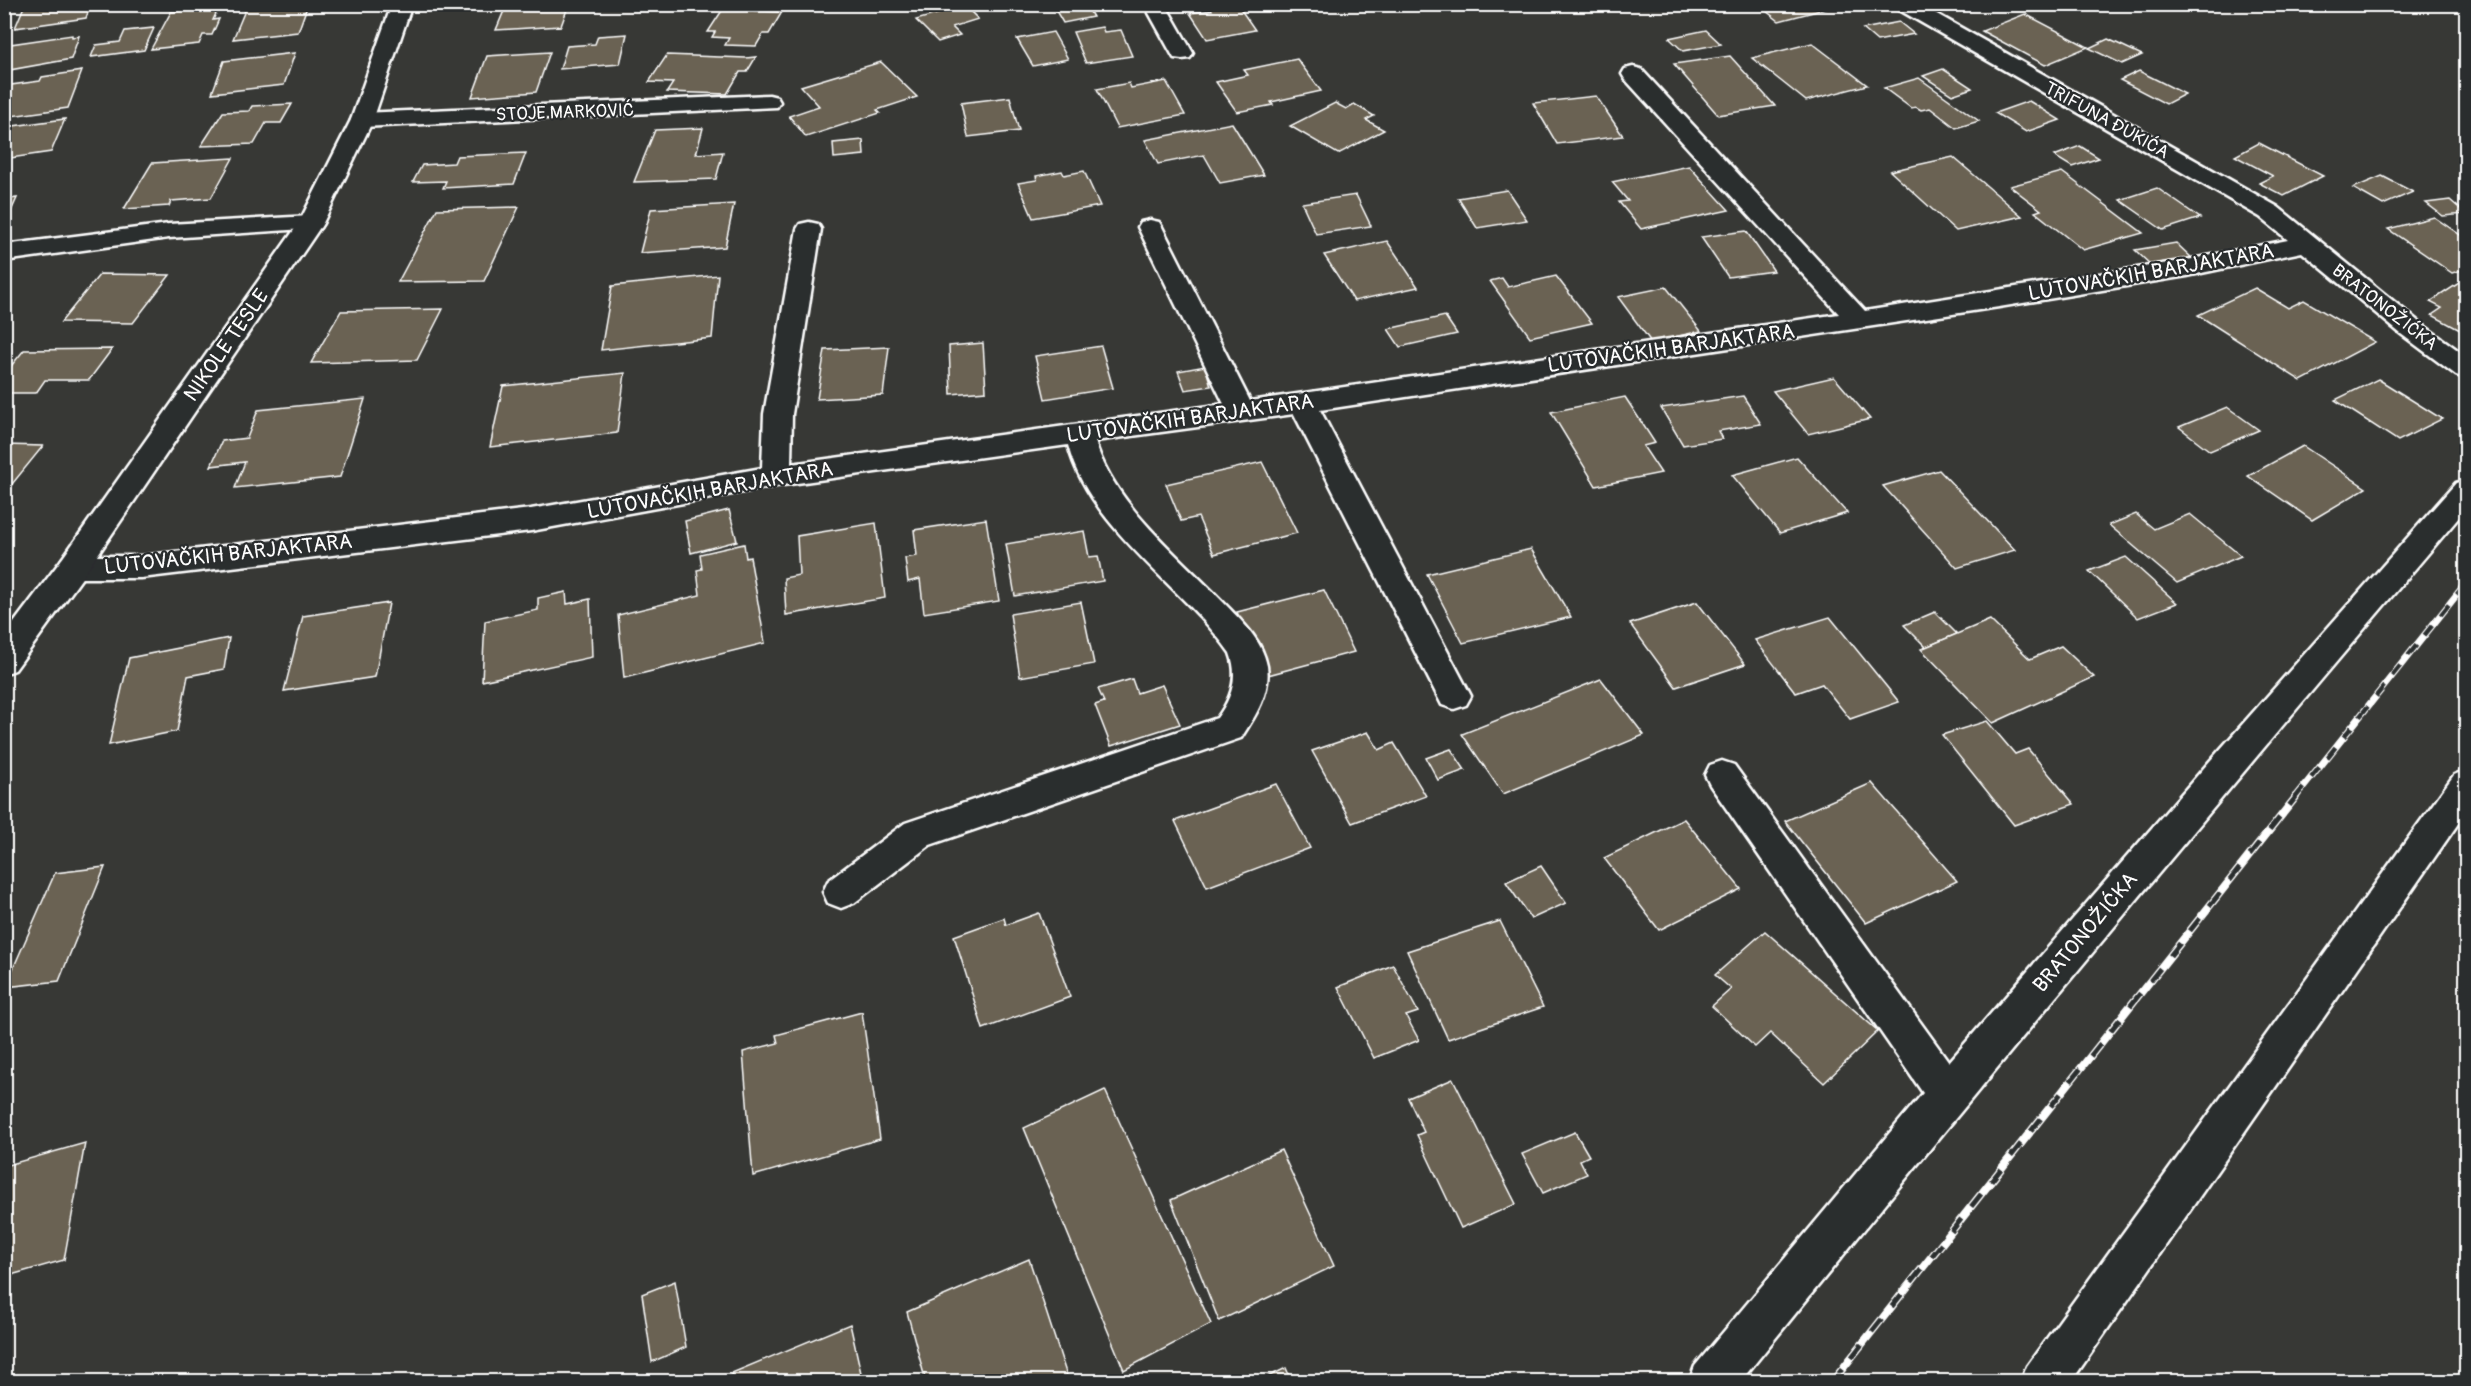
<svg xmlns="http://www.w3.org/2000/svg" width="2471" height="1386" font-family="Pangolin,sans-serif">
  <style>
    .building { fill: #6a6252; stroke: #fff; stroke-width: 1.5 }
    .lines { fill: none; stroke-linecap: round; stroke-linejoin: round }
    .street-casing { stroke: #fff; stroke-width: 5 }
    .secondary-casing { stroke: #fff; stroke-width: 5 }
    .street { fill: #2a2d2e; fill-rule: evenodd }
    .secondary { fill: #2a2d2e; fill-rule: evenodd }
    .rail-far1-casing { stroke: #fff; stroke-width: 7 }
    .rail-casing { stroke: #fff; stroke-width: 8 }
    .rail-far1 { stroke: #2a2d2e; stroke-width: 4.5; stroke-dasharray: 13; stroke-linecap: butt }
    .rail { stroke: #2a2d2e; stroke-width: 5; stroke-dasharray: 16; stroke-linecap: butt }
    .labels { text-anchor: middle; stroke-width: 4.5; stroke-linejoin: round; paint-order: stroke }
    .far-street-label { font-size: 18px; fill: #fff; stroke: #2a2d2e }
    .street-label { font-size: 21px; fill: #fff; stroke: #2a2d2e }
  </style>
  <rect width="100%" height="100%" fill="#373835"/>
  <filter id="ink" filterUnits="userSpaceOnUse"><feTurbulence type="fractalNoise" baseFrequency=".0167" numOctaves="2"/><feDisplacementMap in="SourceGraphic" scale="12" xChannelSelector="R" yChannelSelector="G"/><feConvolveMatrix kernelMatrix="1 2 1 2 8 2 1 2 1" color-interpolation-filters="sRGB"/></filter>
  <g filter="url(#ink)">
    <g class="building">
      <polygon points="25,4 91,4 86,18 15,28"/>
      <polygon points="283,4 308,4 298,32 233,39 246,8"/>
      <polygon points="569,4 561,26 496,30 506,6"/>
      <polygon points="1052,4 1102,4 1105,9 1090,12 1093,17 1063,23"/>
      <polygon points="1208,4 1237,4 1255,30 1207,39 1190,13 1212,10"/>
      <polygon points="1465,4 1506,4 1485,11 1479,8 1473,10"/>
      <polygon points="1757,4 1824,4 1829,8 1779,21"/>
      <polygon points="965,6 978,19 952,27 960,35 938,42 916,20"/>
      <polygon points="219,7 213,20 219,19 212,35 203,35 199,44 151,49 171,12"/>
      <polygon points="723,9 782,12 769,34 763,34 756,46 725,45 729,38 712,37 715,32 708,32"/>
      <polygon points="2025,14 2088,47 2045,65 1982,31"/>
      <polygon points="1899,22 1914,34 1877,41 1863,29"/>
      <polygon points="1102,27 1104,32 1121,30 1132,56 1086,63 1073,32"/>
      <polygon points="154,28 144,50 91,57 96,45 120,42 125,31"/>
      <polygon points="1706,30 1721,44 1683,51 1669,38"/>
      <polygon points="1053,32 1068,59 1033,66 1017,39"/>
      <polygon points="627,34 620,64 560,69 567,46 595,44 598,36"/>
      <polygon points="72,35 72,37 79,36 71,59 4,71 4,45"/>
      <polygon points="2108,39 2142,55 2122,64 2089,48"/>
      <polygon points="1812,43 1867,85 1806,101 1752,58"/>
      <polygon points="550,52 536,92 472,97 487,56"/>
      <polygon points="295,53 284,85 212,93 224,61"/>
      <polygon points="667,55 746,58 756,57 747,72 740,72 727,94 667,92 673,83 649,82"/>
      <polygon points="1730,56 1775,106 1718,115 1674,64"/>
      <polygon points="1297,59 1321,91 1271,102 1273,105 1237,112 1216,82 1248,75 1244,70"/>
      <polygon points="881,62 917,97 877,110 880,113 806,137 789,116 819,106 801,86"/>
      <polygon points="1943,69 1972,88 1952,95 1923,76"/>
      <polygon points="82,71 68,108 4,117 4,86 40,81 42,77"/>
      <polygon points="2139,71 2185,94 2166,104 2120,80"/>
      <polygon points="1919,78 1979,121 1956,128 1930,108 1921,110 1916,107 1911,108 1884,88"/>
      <polygon points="1166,81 1185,115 1117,128 1097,89 1129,83 1131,88"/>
      <polygon points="1596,96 1623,136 1557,144 1533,103"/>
      <polygon points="1010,97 1019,131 968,137 961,103"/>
      <polygon points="2029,101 2060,120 2026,132 1995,113"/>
      <polygon points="1335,103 1346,109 1354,104 1374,116 1366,120 1384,130 1338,154 1290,126"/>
      <polygon points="292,104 281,123 266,123 254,144 201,146 223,112 249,111 252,106"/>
      <polygon points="65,119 51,152 4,159 4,134 9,134 13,126"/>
      <polygon points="1232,123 1264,175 1220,183 1204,155 1158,164 1145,140"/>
      <polygon points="703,128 696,154 723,152 716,179 634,182 655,130"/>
      <polygon points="863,140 864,155 834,158 833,143"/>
      <polygon points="2259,143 2323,176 2284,196 2259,183 2273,176 2235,156"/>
      <polygon points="2080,146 2099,158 2072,167 2054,156"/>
      <polygon points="526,153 514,184 443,188 446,181 413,182 422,165 454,163 457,156"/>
      <polygon points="1953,157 2022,216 1956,231 1890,171"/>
      <polygon points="233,158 211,198 171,201 169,206 124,209 152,163"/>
      <polygon points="1689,166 1729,210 1641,229 1619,202 1628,201 1612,182"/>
      <polygon points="1062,171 1064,175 1084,171 1100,206 1033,218 1018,183 1037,180 1036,176"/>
      <polygon points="2062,172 2143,233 2083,250 2035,212 2041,210 2010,186"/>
      <polygon points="2382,176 2413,192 2383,205 2353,188"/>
      <polygon points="2157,188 2200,218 2163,230 2120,200"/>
      <polygon points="1507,190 1527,220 1477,228 1458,198"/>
      <polygon points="1356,195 1371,226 1316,234 1302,203"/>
      <polygon points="17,198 4,227 4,200"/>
      <polygon points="2450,200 2466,214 2443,216 2426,203"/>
      <polygon points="734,204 725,247 640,253 651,209"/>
      <polygon points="519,207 484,281 398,282 437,209"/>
      <polygon points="2434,217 2466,239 2466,269 2452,273 2388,229"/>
      <polygon points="1746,231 1774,271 1728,277 1701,237"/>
      <polygon points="1387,241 1418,287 1354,301 1324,255"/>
      <polygon points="2176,243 2194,260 2153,267 2135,250"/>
      <polygon points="100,274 170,275 133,323 61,322"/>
      <polygon points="718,275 712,338 601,350 612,286"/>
      <polygon points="1556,276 1592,323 1530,337 1490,281 1502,278 1508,287"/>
      <polygon points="2465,279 2466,325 2460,330 2432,315 2442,308 2430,302"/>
      <polygon points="1666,287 1701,331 1651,342 1618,297"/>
      <polygon points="2255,288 2288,308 2304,300 2375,342 2301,381 2198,315"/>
      <polygon points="443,309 417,360 311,363 341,311"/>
      <polygon points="1445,316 1457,334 1400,347 1388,329"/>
      <polygon points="983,343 986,391 951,394 949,346"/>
      <polygon points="1101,346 1113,388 1045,399 1035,356"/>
      <polygon points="889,347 883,395 817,399 825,350"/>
      <polygon points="112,349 89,380 45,380 36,393 4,393 4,371 7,371 24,350"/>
      <polygon points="1205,366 1211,386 1185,390 1178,371"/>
      <polygon points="625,373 617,433 490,447 503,386"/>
      <polygon points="1834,377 1870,419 1808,434 1773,391"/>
      <polygon points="2378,379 2442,419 2398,441 2335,400"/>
      <polygon points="1743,396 1761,424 1718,431 1722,439 1683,445 1661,408"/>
      <polygon points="1625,397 1655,443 1643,446 1661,473 1596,486 1551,412"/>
      <polygon points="365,399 340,477 235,488 245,462 211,466 222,441 247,438 258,410"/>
      <polygon points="2227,407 2259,430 2210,451 2179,427"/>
      <polygon points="4,445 43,446 4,494"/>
      <polygon points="2303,446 2366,488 2312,520 2248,476"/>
      <polygon points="1797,457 1847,513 1780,533 1732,475"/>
      <polygon points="1262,462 1297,533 1214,554 1198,517 1181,521 1166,484"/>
      <polygon points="1939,470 2015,550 1957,568 1883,486"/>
      <polygon points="729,510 737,541 691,553 685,521"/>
      <polygon points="2136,514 2154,529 2190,514 2241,556 2177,583 2109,525"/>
      <polygon points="986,519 999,601 924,613 920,579 908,582 905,558 917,556 914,530"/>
      <polygon points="876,523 885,598 786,615 784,578 799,575 797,536"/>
      <polygon points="1084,531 1089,557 1098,556 1103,581 1015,596 1006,544"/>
      <polygon points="744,544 746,558 750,557 765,643 624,678 618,615 700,595 697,570 702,569 700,554"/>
      <polygon points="1531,549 1571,617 1463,643 1427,574"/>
      <polygon points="2126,557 2177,603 2138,618 2089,571"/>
      <polygon points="1324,590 1354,652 1264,676 1237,612"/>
      <polygon points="566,592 567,604 590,599 592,657 482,681 485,621 538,610 538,598"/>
      <polygon points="1081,602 1094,664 1020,677 1010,614"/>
      <polygon points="1697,602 1745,664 1676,687 1630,624"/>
      <polygon points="389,603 375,677 284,691 303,616"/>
      <polygon points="1935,612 1957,634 1926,647 1904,625"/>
      <polygon points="1830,617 1899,702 1850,719 1822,684 1796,693 1755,640"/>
      <polygon points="1990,620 2030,659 2061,646 2094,677 1993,723 1921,649"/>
      <polygon points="229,638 224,669 188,676 177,731 109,745 129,658"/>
      <polygon points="1132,679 1137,693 1162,685 1180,724 1111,746 1095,705 1104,702 1098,689"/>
      <polygon points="1601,679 1644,735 1503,794 1462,734"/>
      <polygon points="1987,721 2015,754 2028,749 2074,804 2014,825 1942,735"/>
      <polygon points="1368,732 1379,750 1394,743 1426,796 1352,823 1312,751"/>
      <polygon points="1451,749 1465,770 1438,780 1426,758"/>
      <polygon points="1872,783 1957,881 1866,923 1785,821"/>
      <polygon points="1276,784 1310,848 1207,887 1175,821"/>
      <polygon points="1684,819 1741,889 1659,930 1604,858"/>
      <polygon points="1541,866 1566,903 1531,919 1506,882"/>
      <polygon points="105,867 59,981 5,987 55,873"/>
      <polygon points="1039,913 1070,997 983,1029 954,936 1004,918 1006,925"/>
      <polygon points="1500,921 1543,1007 1448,1039 1407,951"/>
      <polygon points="1765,931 1878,1031 1824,1083 1770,1033 1755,1047 1712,1006 1731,989 1715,975"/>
      <polygon points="1393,965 1418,1012 1406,1016 1419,1040 1374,1058 1338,987"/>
      <polygon points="862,1012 880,1139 753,1176 743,1052 778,1043 776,1035"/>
      <polygon points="1453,1079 1516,1204 1461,1228 1417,1135 1424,1132 1408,1098"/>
      <polygon points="1105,1090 1211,1324 1124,1370 1024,1128"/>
      <polygon points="1575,1132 1589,1156 1580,1160 1587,1174 1543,1193 1522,1154"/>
      <polygon points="85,1143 64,1260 4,1277 4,1166"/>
      <polygon points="1281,1150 1334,1266 1219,1321 1171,1200"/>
      <polygon points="1029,1259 1069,1382 926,1382 907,1312"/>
      <polygon points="675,1281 686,1347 652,1362 642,1294"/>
      <polygon points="850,1324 863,1382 733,1382 732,1373"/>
      <polygon points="1286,1368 1292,1382 1257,1382"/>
    </g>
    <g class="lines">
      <defs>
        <g id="street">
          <polygon points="1144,4 1165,4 1193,53 1190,58 1182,59 1174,58"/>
          <path d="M1893,4H1919L2278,207L2419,322L2466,356V378L2456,375L2401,334L2302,252L2187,276L1999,307L1320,410L1471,696L1466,705L1454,709L1442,705L1294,414L1095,441C1113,504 1179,556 1223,602C1241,621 1262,639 1267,666C1271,692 1255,717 1241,738L930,845L854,903L841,908L828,903L823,892L828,881L905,823L1217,718C1232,698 1239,677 1230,653C1183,586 1089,528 1068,445L776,486L531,531L141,578H73L62,575L58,567L62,559L73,556H141L531,509L762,468L764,414L797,229L800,224L809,222L818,224L821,229L792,414L791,464L1224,404L1138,227L1141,222L1150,220L1159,222L1162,227L1250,401L1839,314L1625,79L1622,74L1625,69L1633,67L1641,69L1865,311L2187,260L2288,240L2260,217L1896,8Z"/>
          <polygon points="769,95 777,97 780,102 777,107 362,127 354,125 351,120 354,115 362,113"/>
          <polygon points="311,216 320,218 323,223 320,228 169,238 4,261 4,245 169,224"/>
          <path d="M2466,480V509C2221,797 1979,1087 1740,1382H1689L1695,1366L1923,1093L1710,785L1705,775L1710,765L1722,761L1734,765L1949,1062L2210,761L2456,483Z"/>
          <polygon points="2466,770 2466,812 2071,1382 2021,1382 2027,1366 2454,775"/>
        </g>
        <polygon id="secondary" points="392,4 412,4 373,120 323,223 84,575 15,670 4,674 4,636 62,559 299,223 351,120"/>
      </defs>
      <use href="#street" class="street-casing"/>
      <use href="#secondary" class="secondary-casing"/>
      <use href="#street" class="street"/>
      <use href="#secondary" class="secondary"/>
      <defs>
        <polyline id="rail-far1" points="2295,798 2466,583"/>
        <polyline id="rail" points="1832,1382 2296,797"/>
      </defs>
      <use href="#rail-far1" class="rail-far1-casing"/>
      <use href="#rail" class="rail-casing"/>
      <use href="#rail-far1" class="rail-far1"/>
      <use href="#rail" class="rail"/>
    </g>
  </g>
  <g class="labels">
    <g class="far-street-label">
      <text transform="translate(565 112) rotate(-2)" y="6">STOJE MARKOVIĆ</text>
      <text transform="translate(2107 120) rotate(29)" y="6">TRIFUNA ĐUKIĆA</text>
      <text transform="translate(2385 307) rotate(38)" y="6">BRATONOŽIĆKA</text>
    </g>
    <g class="street-label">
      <text transform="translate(2151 272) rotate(-10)" y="7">LUTOVAČKIH BARJAKTARA</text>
      <text transform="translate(226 345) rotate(-55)" y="7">NIKOLE TESLE</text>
      <text transform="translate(1671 348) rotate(-8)" y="7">LUTOVAČKIH BARJAKTARA</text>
      <text transform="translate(1190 418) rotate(-8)" y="7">LUTOVAČKIH BARJAKTARA</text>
      <text transform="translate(710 490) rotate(-10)" y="7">LUTOVAČKIH BARJAKTARA</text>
      <text transform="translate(228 554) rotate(-6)" y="7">LUTOVAČKIH BARJAKTARA</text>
      <text transform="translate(2085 932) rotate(-50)" y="7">BRATONOŽIĆKA</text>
    </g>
  </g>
  <rect width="2471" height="1386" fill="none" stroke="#2a2d2e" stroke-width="24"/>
  <rect x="12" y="12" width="2447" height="1362" fill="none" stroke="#fff" stroke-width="2" filter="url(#ink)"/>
</svg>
